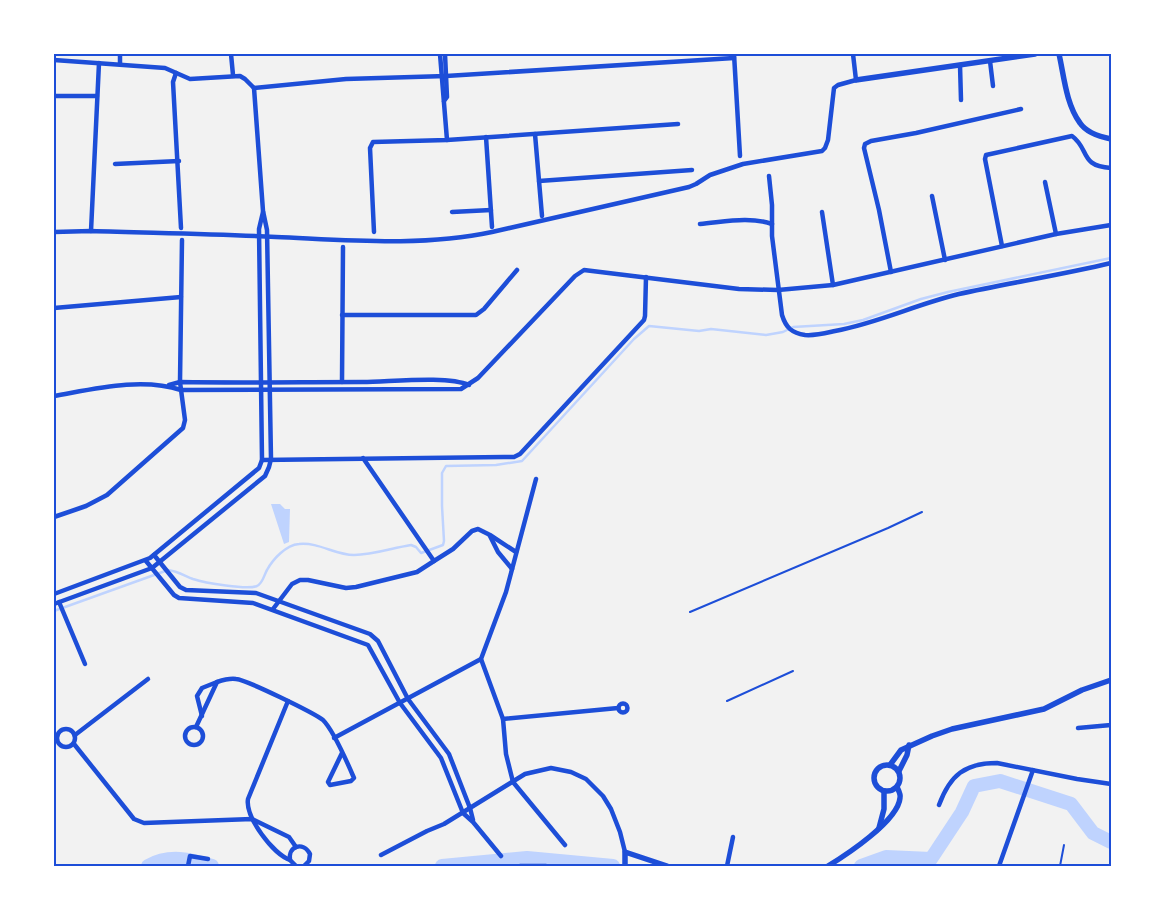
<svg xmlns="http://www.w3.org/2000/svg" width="1165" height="920" font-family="'Public Sans',sans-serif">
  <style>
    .water { fill: #bfd3fe }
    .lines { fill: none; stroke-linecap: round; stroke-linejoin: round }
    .stream { stroke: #bfd3fe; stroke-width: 2.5 }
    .river { stroke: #bfd3fe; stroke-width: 14 }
    .service { stroke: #1d4ed8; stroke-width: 2 }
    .minor { stroke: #1d4ed8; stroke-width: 4.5 }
    .tertiary { stroke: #1d4ed8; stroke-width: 5.5 }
    .neatline { fill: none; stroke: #1d4ed8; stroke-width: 2 }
  </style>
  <rect width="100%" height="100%" fill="#f2f2f2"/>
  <polygon class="water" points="271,504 280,504 285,509 290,509 289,542 284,544"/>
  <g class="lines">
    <path class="stream" d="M54,611L168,570C177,571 185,576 193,579C205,583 247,590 257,586C263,583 264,575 267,570C273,559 286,545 299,544C319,542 335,555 354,555C373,555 392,548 411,545L416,547L421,553L443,545L444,541L442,506V473L446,466L496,465L522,461L634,339L649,326L699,331L711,329L766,335L783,332L793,327L844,324L863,320L921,299L948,292L1111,258"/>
    <g class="river">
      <path d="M148,866C169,854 190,859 212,866"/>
      <polyline points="442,866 527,858 613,866"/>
      <polyline points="861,866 886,857 931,859 962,812 974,786 1000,781 1071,804 1093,833 1111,842"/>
    </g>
    <g class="service">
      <polyline points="690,612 888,528 922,512"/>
      <polyline points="727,701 793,671"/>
      <polyline points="1060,866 1064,845"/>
    </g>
    <g class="minor">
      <polyline points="120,54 120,64"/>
      <polyline points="231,54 233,75"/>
      <polyline points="440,54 447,140"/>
      <polyline points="734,54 740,156"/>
      <polyline points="54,60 165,68 190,79 240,76 245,79 254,88"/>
      <polyline points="990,61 993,86"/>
      <polyline points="960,65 961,100"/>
      <polyline points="176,73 173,82 181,228"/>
      <polyline points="254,88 346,79 446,76 734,58"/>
      <polyline points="54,96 97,96"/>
      <polyline points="444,101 447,97 445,54"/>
      <polyline points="535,134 542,216"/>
      <polyline points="486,137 492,227"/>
      <polyline points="115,164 179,161"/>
      <path d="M769,176L772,205V236L782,315C786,328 792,333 805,335C815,336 826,333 835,331C878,323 917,304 959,294C1009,283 1061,275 1111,263"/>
      <polyline points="539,181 692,170"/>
      <polyline points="1045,182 1056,234"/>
      <polyline points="932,196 945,260"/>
      <polyline points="452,212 491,210"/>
      <polyline points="822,212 833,285"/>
      <path d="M700,224C724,222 749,216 772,224"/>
      <polyline points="91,231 99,63"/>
      <path d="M54,232L91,231C152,233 214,234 276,237C347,240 422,247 492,232L689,187L696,184L710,175L743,164L822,151L825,148L828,140L834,88L838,85L856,80L853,54"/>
      <polyline points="374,232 370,148 373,142 447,140 678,124"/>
      <path d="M1002,246L985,159L986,155L1072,136C1090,149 1079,166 1111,168"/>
      <polyline points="891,272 879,210 864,148 865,144 871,141 916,133 1021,109"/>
      <polyline points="54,308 181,297"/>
      <polyline points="342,315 476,315 484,309 517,270"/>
      <polyline points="342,382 343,247"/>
      <path d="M169,385L180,382C241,383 302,382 363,382C389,382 447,375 469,385"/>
      <path d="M54,396C94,389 141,377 181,390L461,389L478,378L575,276L584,270L739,289L778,290L833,285L1056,234L1111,225"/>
      <polyline points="363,458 434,561 453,549 472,531 478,529 490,535 516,552"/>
      <polyline points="262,460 504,457 514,457 520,454 644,320 645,316 646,277"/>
      <polyline points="536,479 506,592 481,659 503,719 506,754 513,782 565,845"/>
      <polyline points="54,517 86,506 107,495 183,428 185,420 180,382 182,240"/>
      <polyline points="490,536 498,552 512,569"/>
      <polyline points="154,555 180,587 186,590 256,593 370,634 378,641 408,699 449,754 470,808 473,820"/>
      <polyline points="146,561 174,595 179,598 253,603 368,645 400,703 441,758 463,813 473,822 501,856"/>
      <polyline points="54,594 150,558 259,468 262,460 259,229 263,212"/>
      <polyline points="59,602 85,664"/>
      <polyline points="54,604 152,568 265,476 269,467 271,459 267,230 263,211 254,88"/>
      <polyline points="273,609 292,584 300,580 308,580 346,588 356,587 417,572 434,561"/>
      <path d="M288,701L248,799C245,817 273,854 290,860"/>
      <circle cx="623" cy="708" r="4.5"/>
      <polyline points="202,716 197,696 202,688 217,682"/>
      <polyline points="503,719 618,708"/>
      <circle cx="194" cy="736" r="9"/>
      <path d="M196,727L217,682C223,680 229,678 236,679C247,680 314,713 323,720C333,730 348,764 354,778L351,781L330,785L328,782L342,753"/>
      <polyline points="1078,728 1111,725"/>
      <circle cx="66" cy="738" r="9"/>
      <polyline points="75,735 148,679"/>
      <polyline points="334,738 481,659"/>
      <polyline points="74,744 134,819 144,823 252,819 289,837 296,847"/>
      <path d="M939,805C950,775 965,763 997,763L1077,779L1111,784"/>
      <polyline points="381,855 427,831 444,824 525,774 551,768 571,772 586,779 603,796 611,809 620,832 625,852"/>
      <polyline points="188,866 190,856 208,859"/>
      <path d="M296,866L290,860C288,846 303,841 310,854L309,861L304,866"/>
      <polyline points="520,866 546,866"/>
      <polyline points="727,866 733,837"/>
      <polyline points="999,866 1033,770"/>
    </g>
    <g class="tertiary">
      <path d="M1059,54C1064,76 1066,104 1080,123C1086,132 1101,137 1111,139"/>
      <polyline points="856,80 1035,54"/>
      <circle cx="887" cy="778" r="13"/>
      <polyline points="890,765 901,750 932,736 952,729 1044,709 1082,690 1111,680"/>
      <polyline points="899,771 907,755 909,745"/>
      <polyline points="879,828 884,809 884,791"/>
      <polyline points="625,866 625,852 667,866"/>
      <path d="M828,866C846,855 898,821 900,798C901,795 899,791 897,787"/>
    </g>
  </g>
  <rect width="1165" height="920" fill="none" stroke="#ffffff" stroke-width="110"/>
  <rect x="55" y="55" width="1055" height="810" class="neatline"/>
</svg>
